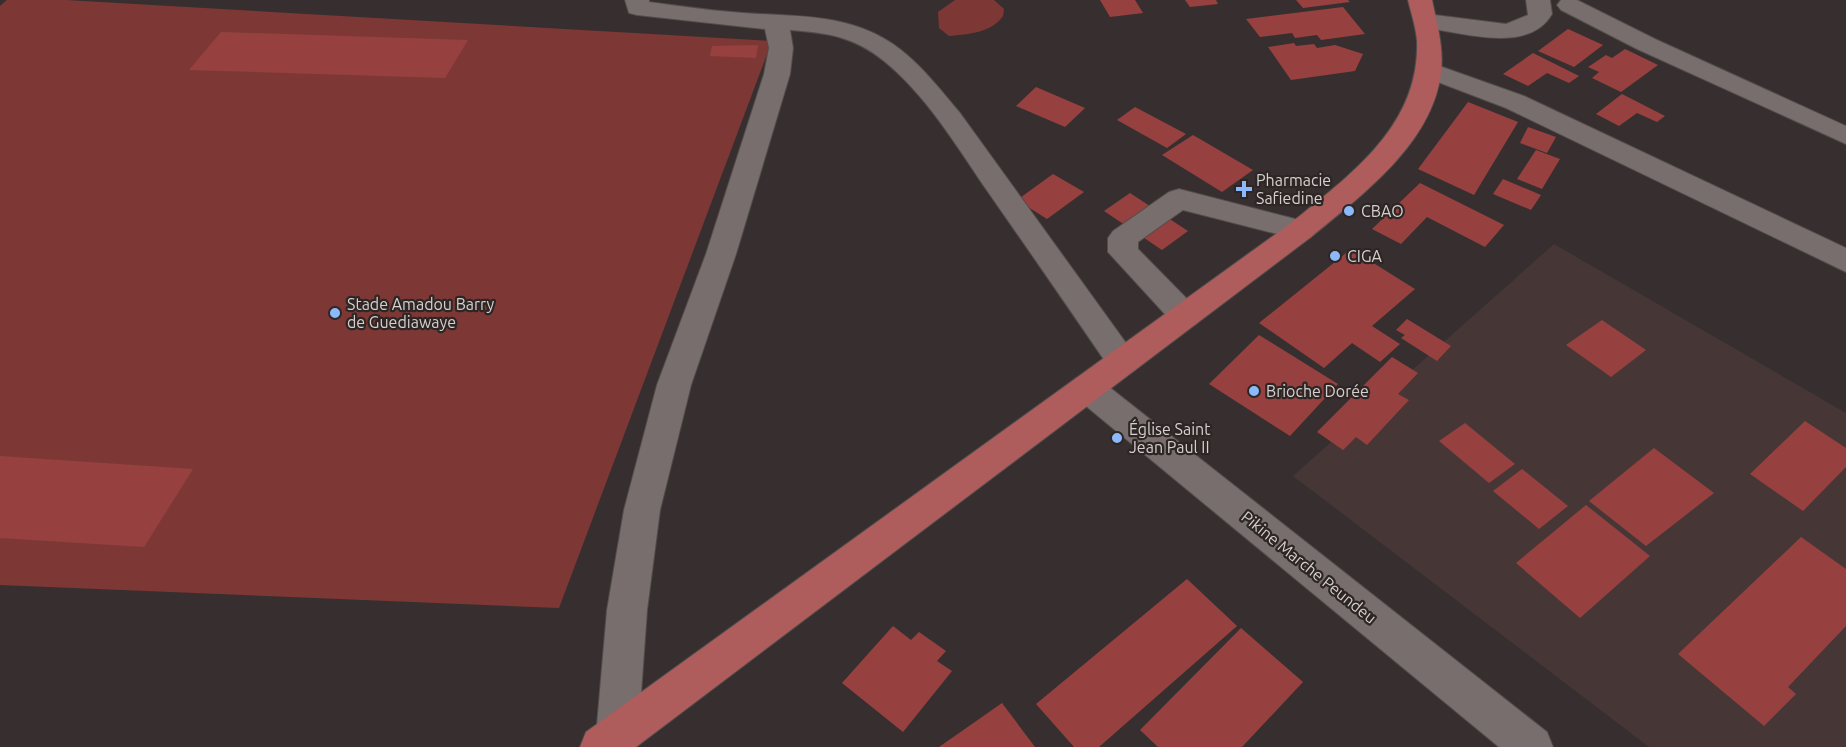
<svg xmlns="http://www.w3.org/2000/svg" width="1846" height="747" font-family="Ubuntu,sans-serif">
  <style>
    .built { fill: #463736 }
    .green { fill: #7d3836 }
    .building { fill: #96413f }
    .lines { fill: none; stroke-linecap: round; stroke-linejoin: round }
    .minor-casing { stroke: #524c4b; stroke-width: 2 }
    .major-casing { stroke: #524c4b; stroke-width: 2 }
    .minor { fill: #776e6d; fill-rule: evenodd }
    .major { fill: #af5d5c; fill-rule: evenodd }
    .poi-dot { fill: #8bb9fc; stroke: #2d2625; stroke-width: 2 }
    .labels { text-anchor: middle; stroke-width: 4.5; stroke-linejoin: round; paint-order: stroke }
    .poi-label { font-size: 16px; fill: #d5d0cf; stroke: #2d2625; text-anchor: start }
    .street-label { font-size: 16px; fill: #d5d0cf; stroke: #2d2625 }
  </style>
  <rect width="100%" height="100%" fill="#372f2f"/>
  <polygon class="built" points="1554,244 1846,413 1846,747 1649,747 1293,476"/>
  <g class="green">
    <polygon points="7,0 66,0 772,41 559,608 0,585 0,6"/>
    <path d="M955,0H994L1004,9L1003,16C991,33 969,34 949,36L939,28L938,12Z"/>
  </g>
  <g class="building">
    <polygon points="1100,0 1135,0 1143,13 1110,17"/>
    <polygon points="1185,0 1216,0 1218,4 1190,7"/>
    <polygon points="1296,0 1348,0 1350,2 1303,8"/>
    <polygon points="1343,7 1365,34 1321,40 1317,35 1295,38 1292,33 1260,37 1246,19"/>
    <polygon points="1568,29 1603,45 1574,67 1538,51"/>
    <polygon points="221,32 468,40 445,78 189,70"/>
    <polygon points="1294,43 1296,46 1314,44 1317,48 1335,45 1363,54 1355,71 1291,80 1268,47"/>
    <polygon points="758,45 756,58 710,56 712,46"/>
    <polygon points="1625,49 1658,65 1621,92 1592,78 1599,72 1588,67 1606,55 1612,58"/>
    <polygon points="1533,53 1579,76 1569,83 1547,73 1528,86 1503,74"/>
    <polygon points="1036,87 1085,108 1065,127 1016,106"/>
    <polygon points="1622,94 1665,116 1657,122 1637,113 1619,126 1596,114"/>
    <polygon points="1468,102 1518,122 1474,195 1418,169"/>
    <polygon points="1135,107 1186,134 1167,148 1117,120"/>
    <polygon points="1528,127 1556,137 1547,153 1520,143"/>
    <polygon points="1193,135 1253,170 1222,192 1162,155"/>
    <polygon points="1536,150 1560,159 1542,189 1517,179"/>
    <polygon points="1053,174 1084,192 1047,219 1017,200"/>
    <polygon points="1503,179 1541,195 1531,210 1493,194"/>
    <polygon points="1420,183 1504,225 1485,247 1427,217 1401,244 1372,229"/>
    <polygon points="1130,193 1188,231 1162,250 1104,211"/>
    <polygon points="1351,249 1415,289 1372,326 1400,344 1380,362 1352,343 1324,368 1259,323"/>
    <polygon points="1407,319 1451,346 1437,361 1401,338 1405,335 1396,330"/>
    <polygon points="1602,320 1646,350 1611,377 1566,345"/>
    <polygon points="1259,335 1338,384 1290,436 1209,384"/>
    <polygon points="1392,357 1418,373 1398,394 1409,400 1367,445 1356,437 1343,450 1317,432"/>
    <polygon points="1805,421 1846,448 1846,467 1803,511 1750,474"/>
    <polygon points="1465,423 1515,464 1489,483 1439,441"/>
    <polygon points="1654,448 1714,493 1646,546 1589,501"/>
    <polygon points="0,456 193,469 144,547 0,538"/>
    <polygon points="1522,469 1568,506 1539,529 1493,491"/>
    <polygon points="1586,505 1650,556 1580,618 1516,563"/>
    <polygon points="1801,537 1846,569 1846,626 1788,687 1796,694 1764,726 1678,654"/>
    <polygon points="1187,579 1237,626 1099,747 1074,747 1036,704"/>
    <polygon points="893,626 911,640 919,632 946,651 937,661 952,671 903,732 842,683"/>
    <polygon points="1241,628 1303,682 1242,747 1158,747 1140,730"/>
    <polygon points="1002,703 1035,747 939,747"/>
  </g>
  <g class="lines">
    <defs>
      <g id="minor">
        <path d="M625,0H649V2C680,6 712,11 744,13C800,17 854,13 901,50C924,68 942,92 960,113L1139,361L1135,370L1123,374L1111,370C1070,310 1028,249 986,189C956,145 926,95 884,61C853,36 827,33 790,30L793,48L790,74L736,254L691,385L660,510L647,610L638,736L634,747H600L596,736L607,610L624,510L657,385L706,254L764,74L769,48L765,29L637,15L629,13Z"/>
        <path d="M1526,0H1550L1552,14C1529,54 1464,33 1427,28L1419,26L1415,21L1419,16L1427,14L1506,24L1528,15Z"/>
        <polygon points="1561,0 1577,0 1655,39 1846,126 1846,144 1637,49 1561,10 1557,5"/>
        <polygon points="1431,63 1524,96 1846,248 1846,272 1506,108 1422,76 1418,71 1422,66"/>
        <polygon points="1179,189 1311,223 1316,230 1311,237 1301,240 1183,210 1138,242 1138,249 1196,308 1201,316 1196,324 1185,328 1174,324 1108,252 1108,238 1113,231 1169,192"/>
        <polygon points="1087,375 1099,379 1547,732 1553,747 1499,747 1075,397 1070,388 1075,379"/>
      </g>
      <path id="major" d="M1408,0H1432C1437,24 1444,48 1441,73C1432,144 1362,195 1311,237L636,747H580L586,732L1291,223C1350,175 1420,126 1417,41C1416,27 1411,13 1408,0Z"/>
    </defs>
    <use href="#minor" class="minor-casing"/>
    <use href="#major" class="major-casing"/>
    <use href="#minor" class="minor"/>
    <use href="#major" class="major"/>
  </g>
  <g class="poi-dot">
    <path d="M1241 180h6v6h6v6h-6v6h-6v-6h-6v-6h6z"/>
    <circle cx="1349" cy="211" r="6"/>
    <circle cx="1335" cy="256" r="6"/>
    <circle cx="335" cy="313" r="6"/>
    <circle cx="1254" cy="391" r="6"/>
    <circle cx="1117" cy="438" r="6"/>
  </g>
  <g class="labels">
    <g class="poi-label">
      <text x="1256" y="186">Pharmacie<tspan x="1256" dy="18">Safiedine</tspan></text>
      <text x="1361" y="217">CBAO</text>
      <text x="1347" y="262">CIGA</text>
      <text x="347" y="310">Stade Amadou Barry<tspan x="347" dy="18">de Guediawaye</tspan></text>
      <text x="1266" y="397">Brioche Dorée</text>
      <text x="1129" y="435">Église Saint<tspan x="1129" dy="18">Jean Paul II</tspan></text>
    </g>
    <g class="street-label">
      <text transform="translate(1309 567) rotate(39)" y="6">Pikine Marche Peundeu</text>
    </g>
  </g>
</svg>
